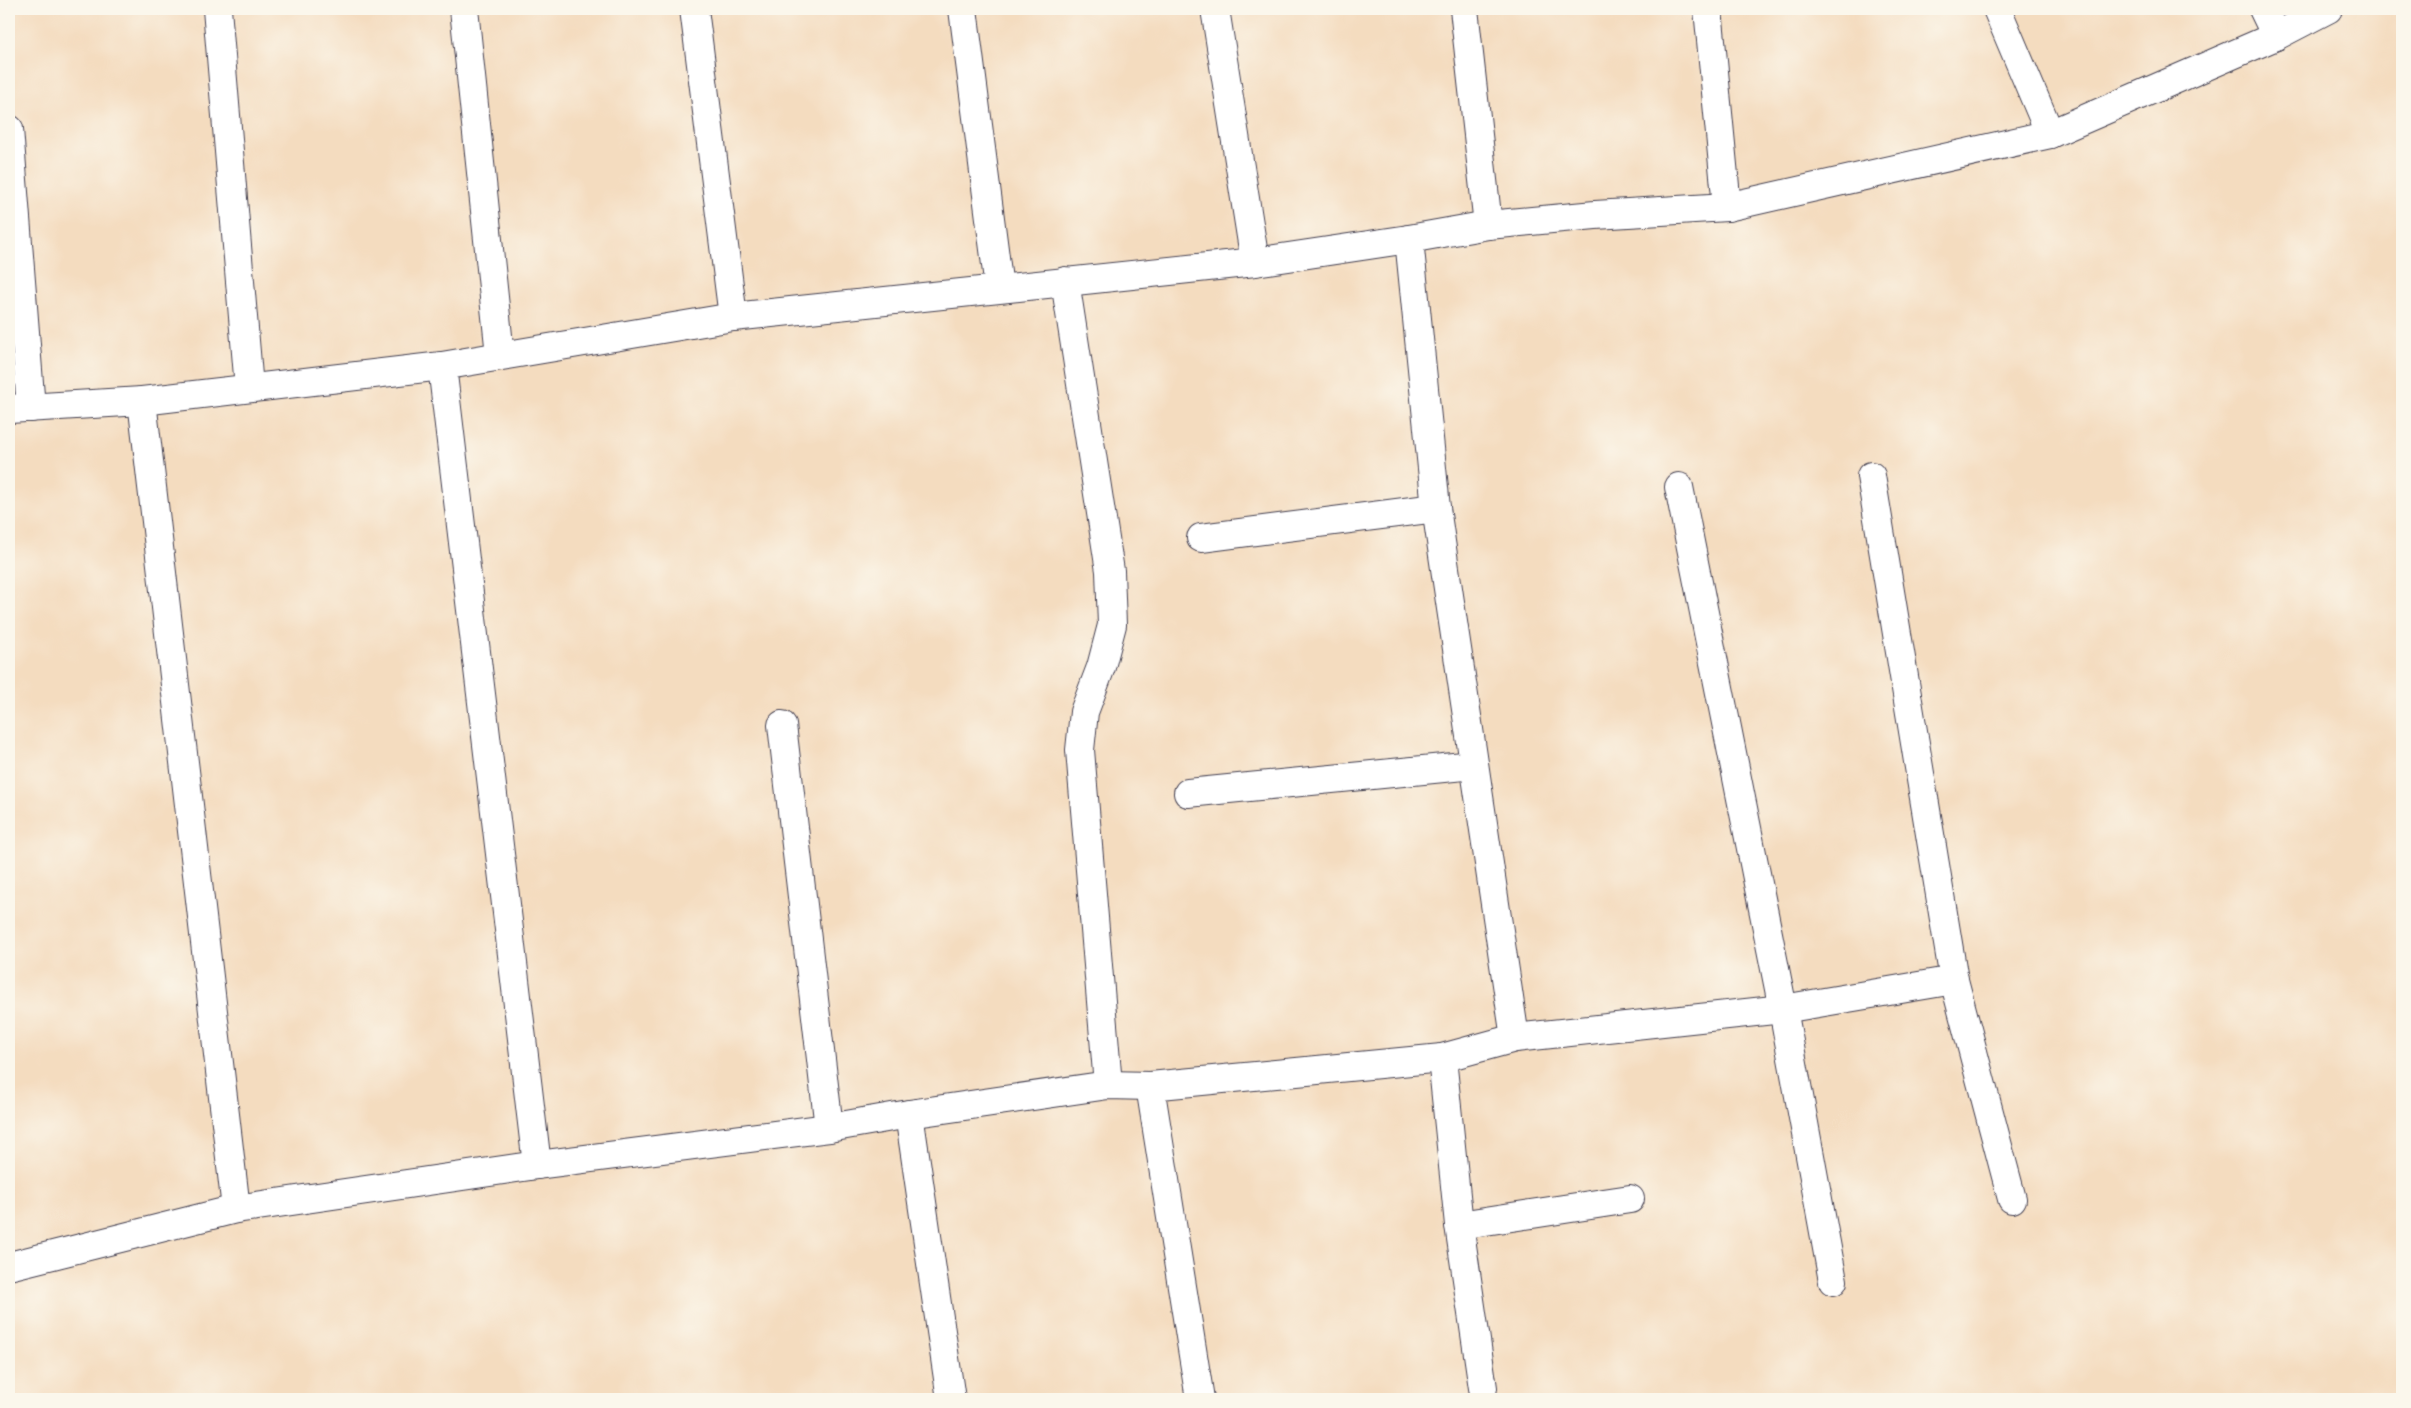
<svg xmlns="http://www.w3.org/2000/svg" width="2411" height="1408" font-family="Sriracha,sans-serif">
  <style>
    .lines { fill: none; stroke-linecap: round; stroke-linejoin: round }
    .street-casing { stroke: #423e4f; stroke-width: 30 }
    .street { stroke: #fff; stroke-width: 28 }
  </style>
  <rect width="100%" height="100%" fill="#fbf7ec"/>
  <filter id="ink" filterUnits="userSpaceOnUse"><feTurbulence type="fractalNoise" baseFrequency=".02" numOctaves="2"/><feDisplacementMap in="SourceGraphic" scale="10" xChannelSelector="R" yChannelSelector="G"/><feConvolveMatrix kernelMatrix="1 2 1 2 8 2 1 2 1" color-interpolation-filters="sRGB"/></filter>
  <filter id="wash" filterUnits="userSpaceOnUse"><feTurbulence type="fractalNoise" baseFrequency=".0096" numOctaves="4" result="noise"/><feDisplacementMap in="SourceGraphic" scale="20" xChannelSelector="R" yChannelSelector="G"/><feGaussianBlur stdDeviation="1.12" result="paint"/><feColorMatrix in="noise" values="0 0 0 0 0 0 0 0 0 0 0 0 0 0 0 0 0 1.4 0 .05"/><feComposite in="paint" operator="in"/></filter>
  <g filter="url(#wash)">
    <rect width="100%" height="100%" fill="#f4dcbf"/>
  </g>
  <g filter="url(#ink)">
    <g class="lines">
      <defs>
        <g id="street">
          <polyline points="217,9 249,388"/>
          <polyline points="464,9 500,355"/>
          <polyline points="694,9 733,317"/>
          <polyline points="963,9 999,288"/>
          <polyline points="1215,9 1255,262"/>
          <polyline points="1464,9 1488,225"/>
          <polyline points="1708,9 1727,207"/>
          <polyline points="1997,9 2050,134"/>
          <polyline points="2263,9 2276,36"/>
          <polyline points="9,129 31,408"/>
          <polyline points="1409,239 1436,508 1515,1038"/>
          <polyline points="1065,281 1110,571 1112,625 1101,667 1084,712 1080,750 1108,1085"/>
          <polyline points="442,366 537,1165"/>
          <polyline points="142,401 236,1209 537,1165 829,1128 909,1114 1108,1085 1150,1086 1442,1058 1515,1038 1783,1009 1954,980"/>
          <polyline points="9,409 142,401 442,366 733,317 1255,262 1409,239 1488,225 1595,215 1727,207 2050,134 2276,36 2328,9"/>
          <polyline points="1871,476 1954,980 2012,1199"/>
          <polyline points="1679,487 1783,1009 1833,1281"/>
          <polyline points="1201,538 1436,508"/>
          <polyline points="782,725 829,1128"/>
          <polyline points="1188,793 1474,765"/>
          <polyline points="1442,1058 1459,1225 1483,1388"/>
          <polyline points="1150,1086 1200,1399"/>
          <polyline points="909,1114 951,1399"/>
          <polyline points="1459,1225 1630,1199"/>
          <polyline points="9,1266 236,1209"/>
        </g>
      </defs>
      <use href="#street" class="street-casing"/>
      <use href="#street" class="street"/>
    </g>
  </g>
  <rect width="2411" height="1408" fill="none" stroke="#fbf7ec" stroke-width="30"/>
</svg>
